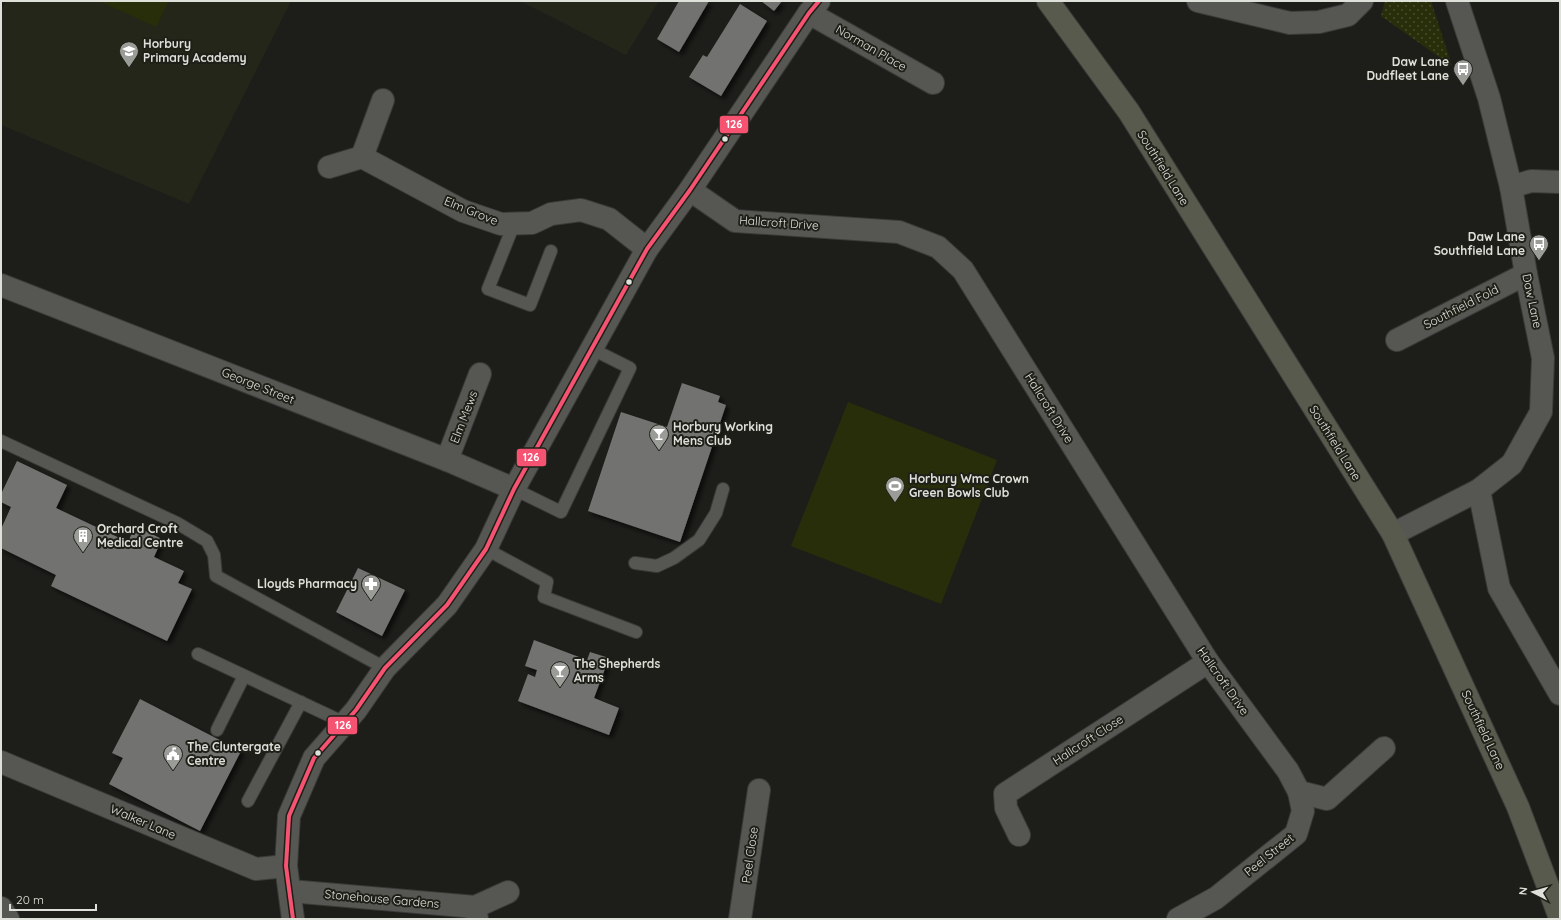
<svg xmlns="http://www.w3.org/2000/svg" width="1561" height="920" font-family="Quicksand,sans-serif">
  <style>
    .built { fill: #232619 }
    .grass { fill: url(#grass-dots) }
    .park { fill: #292e0a }
    .building { fill: #72736f; filter: url(#shadow) }
    .lines { fill: none; stroke-linecap: round; stroke-linejoin: round }
    .service-casing { stroke: #3a3b38; stroke-width: 14 }
    .minor-casing { stroke: #3a3b38; stroke-width: 24 }
    .tertiary-casing { stroke: #3a3b38; stroke-width: 24 }
    .secondary-casing { stroke: #3a3b38; stroke-width: 24 }
    .trunk-casing { stroke: #3a3b38; stroke-width: 24 }
    .service { stroke: #565753; stroke-width: 12 }
    .minor { stroke: #565753; stroke-width: 22 }
    .tertiary { stroke: #565753; stroke-width: 22 }
    .secondary { stroke: #565753; stroke-width: 22 }
    .trunk { stroke: #575a4c; stroke-width: 22 }
    .bus-1-casing { stroke: #1e2018; stroke-width: 7 }
    .bus-1 { stroke: #f65372; stroke-width: 4 }
    .bus-dot { fill: #dee0da; stroke: #1e2018; stroke-width: 1.5 }
    .labels { text-anchor: middle; stroke-width: 4; stroke-linejoin: round; paint-order: stroke }
    .poi-label { font-size: 12px; font-weight: bold; fill: #dee0da; stroke: #1e2018; text-anchor: start }
    .street-label { font-size: 12px; fill: #dee0da; stroke: #1e2018 }
    .line-badge { stroke: #1e2018; stroke-width: 1.5 }
    .badge-label { font-size: 11px; text-anchor: middle; font-weight: bold; fill: #fff }
  </style>
  <defs>
    <pattern id="grass-dots" width="8" height="8" patternUnits="userSpaceOnUse"><rect width="8" height="8" fill="#292e0a"/><path d="M2 2h.1M6 6h.1" fill="none" stroke="#484c2d" stroke-width="1.8" stroke-linecap="round"/></pattern>
    <filter id="shadow"><feDropShadow dx="3.5" dy="3.5" stdDeviation="2" flood-color="#0009"/></filter>
  </defs>
  <rect width="100%" height="100%" fill="#1d1e1a"/>
  <g class="built">
    <polygon points="6,1 291,1 189,204 1,125 1,11"/>
    <polygon points="520,1 659,1 626,55"/>
  </g>
  <polygon class="grass" points="1385,1 1431,1 1452,66 1381,16"/>
  <g class="park">
    <polygon points="99,1 169,1 156,27"/>
    <polygon points="848,402 997,460 941,604 791,546"/>
  </g>
  <g class="building">
    <polygon points="679,1 709,1 679,52 657,39"/>
    <polygon points="761,1 782,1 774,11"/>
    <polygon points="740,4 767,21 721,96 689,77 703,55 707,57"/>
    <polygon points="682,383 720,396 718,402 726,405 680,542 588,511 621,412 667,427"/>
    <polygon points="17,461 67,485 56,508 128,542 135,526 162,539 154,557 184,571 178,583 192,589 167,641 51,586 56,575 1,548 1,529 11,507 1,502 1,494"/>
    <polygon points="358,568 405,590 382,636 336,612"/>
    <polygon points="534,640 587,660 590,652 609,658 594,698 619,708 609,735 518,701 528,674 535,677 537,670 525,666"/>
    <polygon points="140,699 241,751 200,831 109,784 123,758 112,753"/>
  </g>
  <g class="lines">
    <defs>
      <g id="service">
        <polyline points="514,224 488,289 530,305 551,251"/>
        <polyline points="1,441 177,523 207,541 214,555 216,576 385,668"/>
        <polyline points="514,489 561,512 630,368 592,349"/>
        <polyline points="486,549 547,582 544,597 636,632"/>
        <polyline points="635,563 657,566 674,558 699,540 716,513 723,489"/>
        <polyline points="198,654 345,723"/>
        <polyline points="217,730 244,676"/>
        <polyline points="248,801 301,702"/>
      </g>
      <g id="minor">
        <polyline points="1198,1 1290,23 1319,22 1348,15 1362,1"/>
        <polyline points="809,13 933,83"/>
        <polyline points="362,157 463,211 501,224 532,223 551,214 581,210 609,219 647,249"/>
        <polyline points="329,167 362,157 383,100"/>
        <polyline points="1511,187 1531,181 1560,182"/>
        <polyline points="690,190 735,221 899,232 938,247 963,270 1208,662 1288,771 1299,792 1303,811 1296,834 1216,898 1178,919"/>
        <polyline points="1,285 447,460 514,489"/>
        <polyline points="1397,340 1526,274"/>
        <polyline points="447,460 480,374"/>
        <polyline points="1479,490 1499,588 1560,694"/>
        <polyline points="1,762 256,869 286,866"/>
        <polyline points="1299,792 1327,799 1384,748"/>
        <polyline points="1019,835 1006,808 1005,794 1208,662"/>
        <polyline points="290,891 475,907 477,919"/>
        <polyline points="475,907 508,892"/>
        <polyline points="740,919 759,790"/>
      </g>
      <g id="tertiary">
        <polyline points="1393,534 1479,490 1512,464 1541,412 1543,358 1526,274 1511,187 1489,98 1457,1"/>
        <polyline points="293,919 286,866 289,816 314,758 356,710 385,668 447,605 486,549 514,489 647,249 690,190 809,13 819,1"/>
      </g>
      <polyline id="secondary" points="1,908 8,919"/>
      <polyline id="trunk" points="1048,1 1129,112 1393,534 1518,807 1560,918"/>
    </defs>
    <use href="#service" class="service-casing"/>
    <use href="#minor" class="minor-casing"/>
    <use href="#tertiary" class="tertiary-casing"/>
    <use href="#secondary" class="secondary-casing"/>
    <use href="#trunk" class="trunk-casing"/>
    <use href="#service" class="service"/>
    <use href="#minor" class="minor"/>
    <use href="#tertiary" class="tertiary"/>
    <use href="#secondary" class="secondary"/>
    <use href="#trunk" class="trunk"/>
    <defs>
      <polyline id="bus-1" points="293,919 286,866 289,816 314,758 356,710 385,668 447,605 486,549 514,489 647,249 690,190 809,13 819,1"/>
    </defs>
    <use href="#bus-1" class="bus-1-casing"/>
    <use href="#bus-1" class="bus-1"/>
  </g>
  <defs>
    <symbol id="school-pin" viewBox="-11 -11 22 30"><path d="M0 17L-7.5 6A9.5 9.5 0 1 1 7.5 6Z" fill="#9a9c97" stroke="#1e2018"/><path d="M0-5L7-2L0 1L-7-2ZM-4 1L0 2.5L4 1V4Q0 6-4 4Z" fill="#fff"/></symbol>
    <symbol id="bus-pin" viewBox="-11 -11 22 30"><path d="M0 17L-7.5 6A9.5 9.5 0 1 1 7.5 6Z" fill="#9a9c97" stroke="#1e2018"/><path d="M-5-6H5V4H4V6H2V4H-2V6H-4V4H-5ZM-3.5-4V0h7V-4ZM-3.5 1.2v1.5H-2V1.2ZM2 1.2v1.5H3.5V1.2Z" fill="#fff"/></symbol>
    <symbol id="bar-pin" viewBox="-11 -11 22 30"><path d="M0 17L-7.5 6A9.5 9.5 0 1 1 7.5 6Z" fill="#9a9c97" stroke="#1e2018"/><path d="M-6-5H6L.8 .8V4.5H3.5V6h-7V4.5H-.8V.8Z" fill="#fff"/></symbol>
    <symbol id="stadium-pin" viewBox="-11 -11 22 30"><path d="M0 17L-7.5 6A9.5 9.5 0 1 1 7.5 6Z" fill="#9a9c97" stroke="#1e2018"/><path d="M0-5a6.5 5 0 1 0 0 10a6.5 5 0 1 0 0-10ZM-3.5-1.8h7v3.6h-7Z" fill="#fff"/></symbol>
    <symbol id="building-pin" viewBox="-11 -11 22 30"><path d="M0 17L-7.5 6A9.5 9.5 0 1 1 7.5 6Z" fill="#9a9c97" stroke="#1e2018"/><path d="M-4-6H4V6H1V3H-1V6H-4ZM-2.5-4.3h1.7v1.8h-1.7ZM.8-4.3h1.7v1.8H.8ZM-2.5-1h1.7V.8h-1.7ZM.8-1h1.7V.8H.8Z" fill="#fff"/></symbol>
    <symbol id="pharmacy-pin" viewBox="-11 -11 22 30"><path d="M0 17L-7.5 6A9.5 9.5 0 1 1 7.5 6Z" fill="#9a9c97" stroke="#1e2018"/><path d="M-2-6h4v4h4v4h-4v4h-4v-4h-4v-4h4Z" fill="#fff"/></symbol>
    <symbol id="civic-pin" viewBox="-11 -11 22 30"><path d="M0 17L-7.5 6A9.5 9.5 0 1 1 7.5 6Z" fill="#9a9c97" stroke="#1e2018"/><path d="M-.6-6.5H3V-4.5H.6V-3L4-1V1h2V6H-6V1h2V-1L-.6-3ZM-1.2 2.5V6h2.4V2.5Z" fill="#fff"/></symbol>
  </defs>
  <g fill-rule="evenodd">
    <use href="#school-pin" x="118" y="40" width="22" height="30"/>
    <use href="#bus-pin" x="1452" y="58" width="22" height="30"/>
    <use href="#bus-pin" x="1528" y="233" width="22" height="30"/>
    <use href="#bar-pin" x="648" y="423" width="22" height="30"/>
    <use href="#stadium-pin" x="884" y="475" width="22" height="30"/>
    <use href="#building-pin" x="72" y="525" width="22" height="30"/>
    <use href="#pharmacy-pin" x="360" y="573" width="22" height="30"/>
    <use href="#bar-pin" x="549" y="660" width="22" height="30"/>
    <use href="#civic-pin" x="162" y="743" width="22" height="30"/>
  </g>
  <g class="bus-dot">
    <circle cx="725" cy="139" r="3.5"/>
    <circle cx="629" cy="282" r="3.5"/>
    <circle cx="318" cy="753" r="3.5"/>
  </g>
  <g class="labels">
    <g class="poi-label">
      <text x="143" y="48">Horbury<tspan x="143" dy="14">Primary Academy</tspan></text>
      <text x="1449" y="66" text-anchor="end">Daw Lane<tspan x="1449" dy="14">Dudfleet Lane</tspan></text>
      <text x="1525" y="241" text-anchor="end">Daw Lane<tspan x="1525" dy="14">Southfield Lane</tspan></text>
      <text x="673" y="431">Horbury Working<tspan x="673" dy="14">Mens Club</tspan></text>
      <text x="909" y="483">Horbury Wmc Crown<tspan x="909" dy="14">Green Bowls Club</tspan></text>
      <text x="97" y="533">Orchard Croft<tspan x="97" dy="14">Medical Centre</tspan></text>
      <text x="357" y="588" text-anchor="end">Lloyds Pharmacy</text>
      <text x="574" y="668">The Shepherds<tspan x="574" dy="14">Arms</tspan></text>
      <text x="187" y="751">The Cluntergate<tspan x="187" dy="14">Centre</tspan></text>
    </g>
    <g class="street-label">
      <text transform="translate(871 48) rotate(30)" y="4">Norman Place</text>
      <text transform="translate(1163 168) rotate(58)" y="4">Southfield Lane</text>
      <text transform="translate(471 211) rotate(22)" y="4">Elm Grove</text>
      <text transform="translate(779 223) rotate(4)" y="4">Hallcroft Drive</text>
      <text transform="translate(1532 301) rotate(78)" y="4">Daw Lane</text>
      <text transform="translate(1461 307) rotate(-27)" y="4">Southfield Fold</text>
      <text transform="translate(258 386) rotate(22)" y="4">George Street</text>
      <text transform="translate(1049 408) rotate(58)" y="4">Hallcroft Drive</text>
      <text transform="translate(464 417) rotate(-69)" y="4">Elm Mews</text>
      <text transform="translate(1335 443) rotate(58)" y="4">Southfield Lane</text>
      <text transform="translate(1223 681) rotate(55)" y="4">Hallcroft Drive</text>
      <text transform="translate(1483 730) rotate(65)" y="4">Southfield Lane</text>
      <text transform="translate(1088 740) rotate(-33)" y="4">Hallcroft Close</text>
      <text transform="translate(143 822) rotate(23)" y="4">Walker Lane</text>
      <text transform="translate(750 855) rotate(-82)" y="4">Peel Close</text>
      <text transform="translate(1269 855) rotate(-39)" y="4">Peel Street</text>
      <text transform="translate(382 899) rotate(5)" y="4">Stonehouse Gardens</text>
    </g>
  </g>
  <g class="line-badge">
    <rect x="719" y="115" width="30" height="19" rx="4" fill="#f65372"/>
    <rect x="516" y="448" width="31" height="19" rx="4" fill="#f65372"/>
    <rect x="327" y="716" width="31" height="19" rx="4" fill="#f65372"/>
  </g>
  <g class="badge-label">
    <text x="734" y="128">126</text>
    <text x="531" y="461">126</text>
    <text x="343" y="729">126</text>
  </g>
  <rect width="1561" height="920" fill="none" stroke="#dee0da" stroke-width="4"/>
  <g transform="translate(1533 892) rotate(276)" stroke="#1e2018" stroke-width="3" paint-order="stroke">
  <path d="M0-3L7 15L0 10L-7 15Z" fill="#dee0da"/>
  <text y="-6" font-size="11" font-weight="bold" text-anchor="middle" fill="#dee0da">N</text>
  </g>
  <path d="M10 904v6h86v-6" fill="none" stroke="#dee0da" stroke-width="2"/>
  <text x="16" y="904" font-size="12" fill="#dee0da" stroke="#1e2018" stroke-width="3" paint-order="stroke">20 m</text>
</svg>
